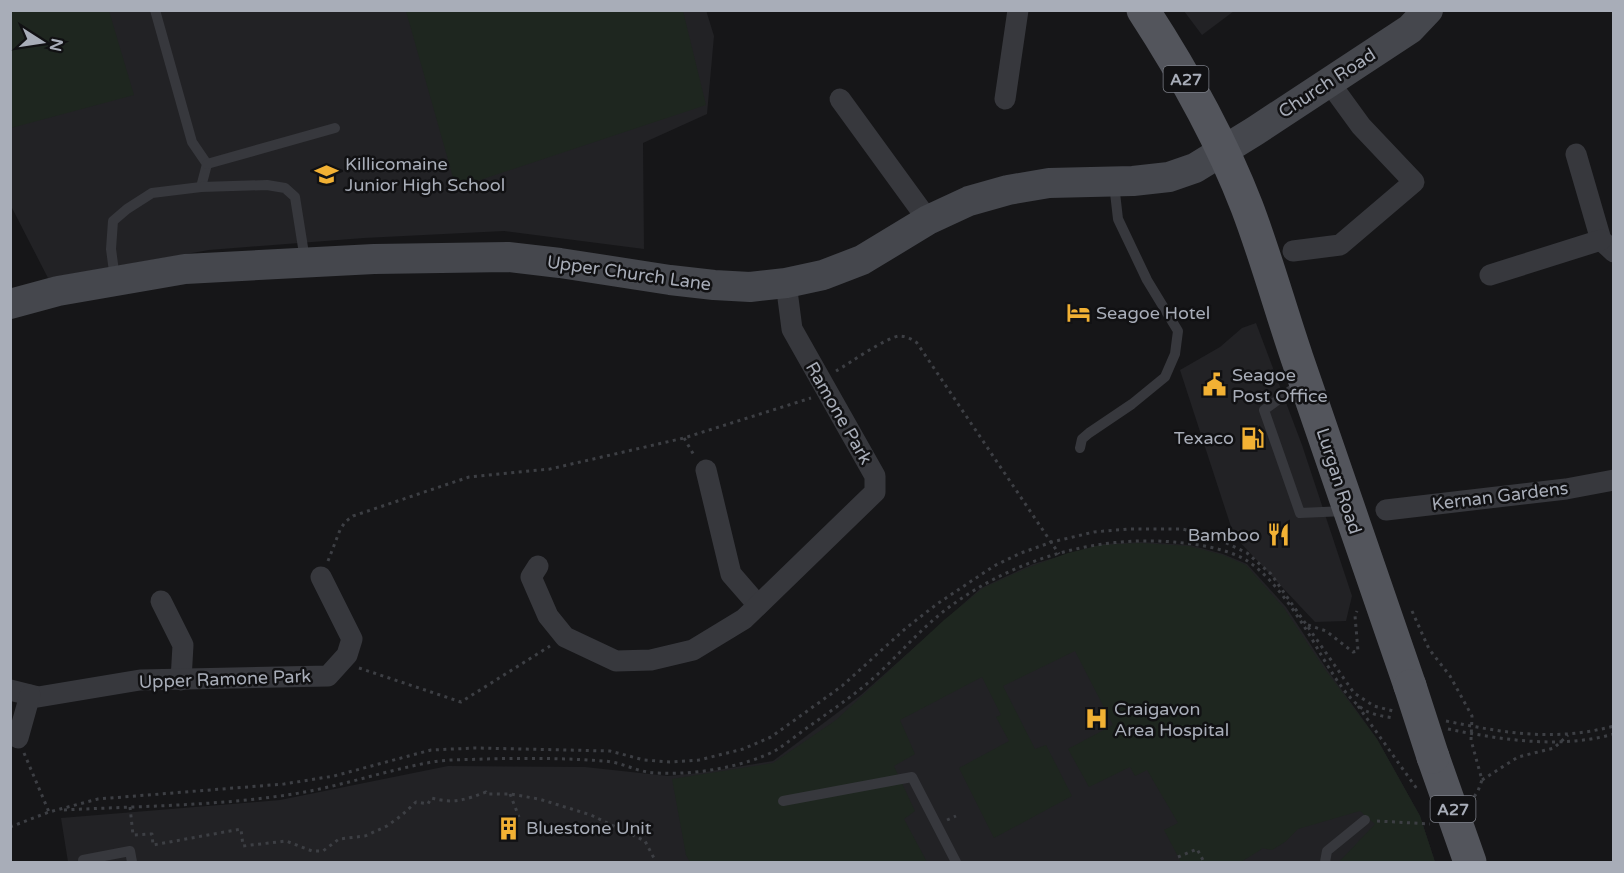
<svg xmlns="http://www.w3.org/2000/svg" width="1624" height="873" font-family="'Varela Round',sans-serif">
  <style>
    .built { fill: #222225 }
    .green { fill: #1e261f }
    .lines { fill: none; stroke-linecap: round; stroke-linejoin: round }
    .path { stroke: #3d3f44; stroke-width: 3; stroke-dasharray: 3 4.5; stroke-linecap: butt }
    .lane { stroke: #37383d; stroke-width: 10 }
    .street { stroke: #37383d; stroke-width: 21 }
    .secondary { stroke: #45474d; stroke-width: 30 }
    .primary { stroke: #53555c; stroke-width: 33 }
    .primary-bridge { stroke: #53555c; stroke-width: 33 }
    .labels { text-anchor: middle; stroke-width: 5; stroke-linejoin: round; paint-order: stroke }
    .shield { fill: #111113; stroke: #7b7e86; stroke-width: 1.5 }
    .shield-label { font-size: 16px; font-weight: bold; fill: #a8adb8 }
    .street-label { font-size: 18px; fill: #a8adb8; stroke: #111113 }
    .poi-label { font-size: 18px; fill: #a8adb8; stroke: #111113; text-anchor: start }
  </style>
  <rect width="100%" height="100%" fill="#161618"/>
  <g class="built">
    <polygon points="706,10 714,36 707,114 643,143 644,249 504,231 364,238 209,250 48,278 11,206 11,11"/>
    <polygon points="1184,11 1234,11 1202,35"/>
    <polygon points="1256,323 1302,445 1352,596 1346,621 1315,622 1234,536 1180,370 1220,347 1242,328"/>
    <polygon points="1141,542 1190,545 1223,554 1247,564 1286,607 1326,668 1377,739 1420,816 1435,862 68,862 61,818 280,800 448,766 585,767 668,776 699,773 773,761 861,695 981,588 1033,564 1103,544"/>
  </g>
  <g class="green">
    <polygon points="10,11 109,11 134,95 11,128"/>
    <polygon points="406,11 683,11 706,105 456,188"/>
    <polygon points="1140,543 1189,546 1223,555 1246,565 1284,608 1324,668 1377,739 1420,816 1435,862 1339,862 1375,824 1360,811 1298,829 1285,842 1272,850 1261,848 1262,849 1241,862 1181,862 1164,830 1178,823 1147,770 1135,776 1130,767 1089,787 1068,749 1113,725 1075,651 1003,686 1035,749 1046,745 1072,796 994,838 959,768 1009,741 996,717 1001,715 982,677 900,720 915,754 894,766 915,811 904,819 927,862 690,862 686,855 672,779 773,763 836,720 944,620 983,588 1027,568 1068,553 1101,545"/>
  </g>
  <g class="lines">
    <g class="path">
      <path d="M836,371C850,363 885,338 899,336C906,336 912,339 917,343L1059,554"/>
      <polyline points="684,438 695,457"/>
      <polyline points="328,561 340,530 345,522 353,516 469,477 550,469 684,438 811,398"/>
      <polyline points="1412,611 1429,649 1450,676 1472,716 1471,740 1482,780 1478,791 1474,797"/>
      <polyline points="1308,625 1326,631 1353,652 1358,651 1355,616 1357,611"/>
      <polyline points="359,668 461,702 550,646"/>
      <polyline points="1358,706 1417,789"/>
      <path d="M1446,721C1505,733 1554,742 1614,726"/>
      <path d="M1448,729C1503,740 1559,749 1614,734"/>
      <polyline points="24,753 49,812"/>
      <polyline points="1482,780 1518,757 1554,748 1568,735"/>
      <polyline points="510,794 519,817"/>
      <path d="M130,807L133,835L152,834L153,845L241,829L243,846L286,841L312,851H323L339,839L365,836L387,826L402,815L416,802L428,804L431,798C455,804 464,800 486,792L487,794H510L539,799L591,815L645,841L656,862"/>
      <path d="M64,810C138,806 213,806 287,795C336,788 383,771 432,762C449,759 467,760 484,759C524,758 564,758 604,761C619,762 632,769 647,772C684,777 745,768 778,749C790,741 802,731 814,723C836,707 859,692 879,673C901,652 920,630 944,611C1009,561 1092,535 1174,542C1197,544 1225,548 1246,560C1275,578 1303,623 1320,653C1331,671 1347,700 1366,711C1375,715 1385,717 1395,718"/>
      <polyline points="947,820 956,816"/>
      <polyline points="1377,821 1430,824"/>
      <polyline points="10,827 49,812 98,799 284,784 334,776 431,750 476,748 610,751 644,760 670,762 699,760 743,749 771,737 842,686 906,628 937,604 994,566 1021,553 1052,542 1094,532 1128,529 1182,529 1210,535 1247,553 1271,574 1354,693 1374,706 1393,711"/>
      <polyline points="1178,857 1197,849 1204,862"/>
    </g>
    <g class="lane">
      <polyline points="155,10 192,142 207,164 201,187"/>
      <polyline points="207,164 335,128"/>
      <polyline points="115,279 111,249 113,221 127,209 152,193 201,187 267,185 285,188 295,197 305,260"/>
      <polyline points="1301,383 1264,410 1300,513 1345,511"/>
      <polyline points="1080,448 1082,439 1089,433 1132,404 1165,377 1175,354 1178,331 1147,280 1118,219 1114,184"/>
      <polyline points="783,801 912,777 956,862"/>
      <polyline points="83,860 130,851 132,862"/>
      <polyline points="1325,862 1327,851 1365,820"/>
    </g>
    <g class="street">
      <polyline points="840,99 928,220"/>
      <polyline points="1005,99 1018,10"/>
      <polyline points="1576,154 1601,240 1614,252"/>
      <polyline points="1293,251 1340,245 1414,182 1361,126 1329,82"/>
      <polyline points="1490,275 1601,240"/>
      <polyline points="706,470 731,574 758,605"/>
      <polyline points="1386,510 1566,489 1614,480"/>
      <polyline points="538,566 531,577 548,616 565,637 616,661 651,660 693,650 744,619 875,492 875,476 792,329 786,283"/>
      <polyline points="161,601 183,645 181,680"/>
      <polyline points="10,690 38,697 140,680 328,676 347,655 352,639 321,577"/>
      <polyline points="18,738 30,695"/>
    </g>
    <polyline class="secondary" points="10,304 58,291 185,269 374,259 508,257 560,263 670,280 714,285 750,287 786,283 823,275 862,260 928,220 969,201 1008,190 1049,183 1133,181 1169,177 1195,168 1255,131 1410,29 1428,10"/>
    <g class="primary">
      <path d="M1143,10C1184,73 1220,137 1247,207C1266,257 1280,308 1297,358C1335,467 1372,577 1410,686"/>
      <polyline points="1433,757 1470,862"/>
    </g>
    <polyline class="primary-bridge" points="1410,686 1433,757"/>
  </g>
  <defs>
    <symbol id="school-bare" viewBox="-9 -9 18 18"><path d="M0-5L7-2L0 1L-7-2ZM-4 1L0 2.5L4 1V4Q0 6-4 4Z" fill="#f2b134" stroke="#111113" stroke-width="2.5" paint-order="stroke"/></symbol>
    <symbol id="hotel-bare" viewBox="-9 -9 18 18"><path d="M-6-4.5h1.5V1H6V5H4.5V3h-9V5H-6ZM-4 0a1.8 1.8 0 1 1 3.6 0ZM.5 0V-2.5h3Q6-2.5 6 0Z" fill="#f2b134" stroke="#111113" stroke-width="2.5" paint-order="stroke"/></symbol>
    <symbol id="civic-bare" viewBox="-9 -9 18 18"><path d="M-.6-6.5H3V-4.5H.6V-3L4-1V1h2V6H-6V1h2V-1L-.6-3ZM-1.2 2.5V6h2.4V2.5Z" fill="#f2b134" stroke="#111113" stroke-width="2.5" paint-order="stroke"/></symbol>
    <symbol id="fuel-bare" viewBox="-9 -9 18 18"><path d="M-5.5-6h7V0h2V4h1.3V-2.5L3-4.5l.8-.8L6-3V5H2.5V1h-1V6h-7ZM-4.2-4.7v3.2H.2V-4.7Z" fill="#f2b134" stroke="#111113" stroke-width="2.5" paint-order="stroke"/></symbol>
    <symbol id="restaurant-bare" viewBox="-9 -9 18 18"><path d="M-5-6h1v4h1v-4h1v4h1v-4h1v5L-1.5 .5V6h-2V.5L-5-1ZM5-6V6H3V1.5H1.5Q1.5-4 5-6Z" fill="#f2b134" stroke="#111113" stroke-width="2.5" paint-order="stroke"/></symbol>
    <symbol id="hospital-bare" viewBox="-9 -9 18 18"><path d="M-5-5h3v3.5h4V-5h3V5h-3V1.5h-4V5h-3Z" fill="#f2b134" stroke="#111113" stroke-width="2.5" paint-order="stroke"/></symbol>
    <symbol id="building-bare" viewBox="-9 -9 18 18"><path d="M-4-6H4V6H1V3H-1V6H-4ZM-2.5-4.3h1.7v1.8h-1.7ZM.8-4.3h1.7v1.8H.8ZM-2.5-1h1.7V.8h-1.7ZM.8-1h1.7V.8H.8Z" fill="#f2b134" stroke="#111113" stroke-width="2.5" paint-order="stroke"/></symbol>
  </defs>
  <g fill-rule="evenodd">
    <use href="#school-bare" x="310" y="158" width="33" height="33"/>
    <use href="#hotel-bare" x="1062" y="296" width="33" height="33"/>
    <use href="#civic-bare" x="1198" y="368" width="33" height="33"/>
    <use href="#fuel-bare" x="1236" y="422" width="33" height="33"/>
    <use href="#restaurant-bare" x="1262" y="518" width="33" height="33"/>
    <use href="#hospital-bare" x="1080" y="702" width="33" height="33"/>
    <use href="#building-bare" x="492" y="812" width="33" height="33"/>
  </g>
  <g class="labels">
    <g class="shield">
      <rect x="1163.5" y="66" width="45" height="26" rx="4.5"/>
      <rect x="1430.5" y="796" width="45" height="26" rx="4.5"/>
    </g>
    <g class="shield-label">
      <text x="1186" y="85">A27</text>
      <text x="1453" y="815">A27</text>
    </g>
    <g class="street-label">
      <text transform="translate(1327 83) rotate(-33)" y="6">Church Road</text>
      <text transform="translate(629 273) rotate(8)" y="6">Upper Church Lane</text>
      <text transform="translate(839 413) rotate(60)" y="6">Ramone Park</text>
      <text transform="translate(1339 481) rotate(72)" y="6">Lurgan Road</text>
      <text transform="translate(1500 496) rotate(-7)" y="6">Kernan Gardens</text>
      <text transform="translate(225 679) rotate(-2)" y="6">Upper Ramone Park</text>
    </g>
    <g class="poi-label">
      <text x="345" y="170">Killicomaine<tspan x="345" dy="21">Junior High School</tspan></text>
      <text x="1096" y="319">Seagoe Hotel</text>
      <text x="1232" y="381">Seagoe<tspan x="1232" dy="21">Post Office</tspan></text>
      <text x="1234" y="444" text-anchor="end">Texaco</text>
      <text x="1260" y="541" text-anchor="end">Bamboo</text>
      <text x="1114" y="715">Craigavon<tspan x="1114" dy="21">Area Hospital</tspan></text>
      <text x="526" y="834">Bluestone Unit</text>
    </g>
  </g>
  <rect width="1624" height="873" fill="none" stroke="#a8adb8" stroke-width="24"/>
  <g transform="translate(42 42) rotate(102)" stroke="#111113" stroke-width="4.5" paint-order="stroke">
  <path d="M0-4.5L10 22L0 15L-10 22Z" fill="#a8adb8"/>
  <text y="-9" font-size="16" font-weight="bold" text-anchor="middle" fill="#a8adb8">N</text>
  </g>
</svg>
